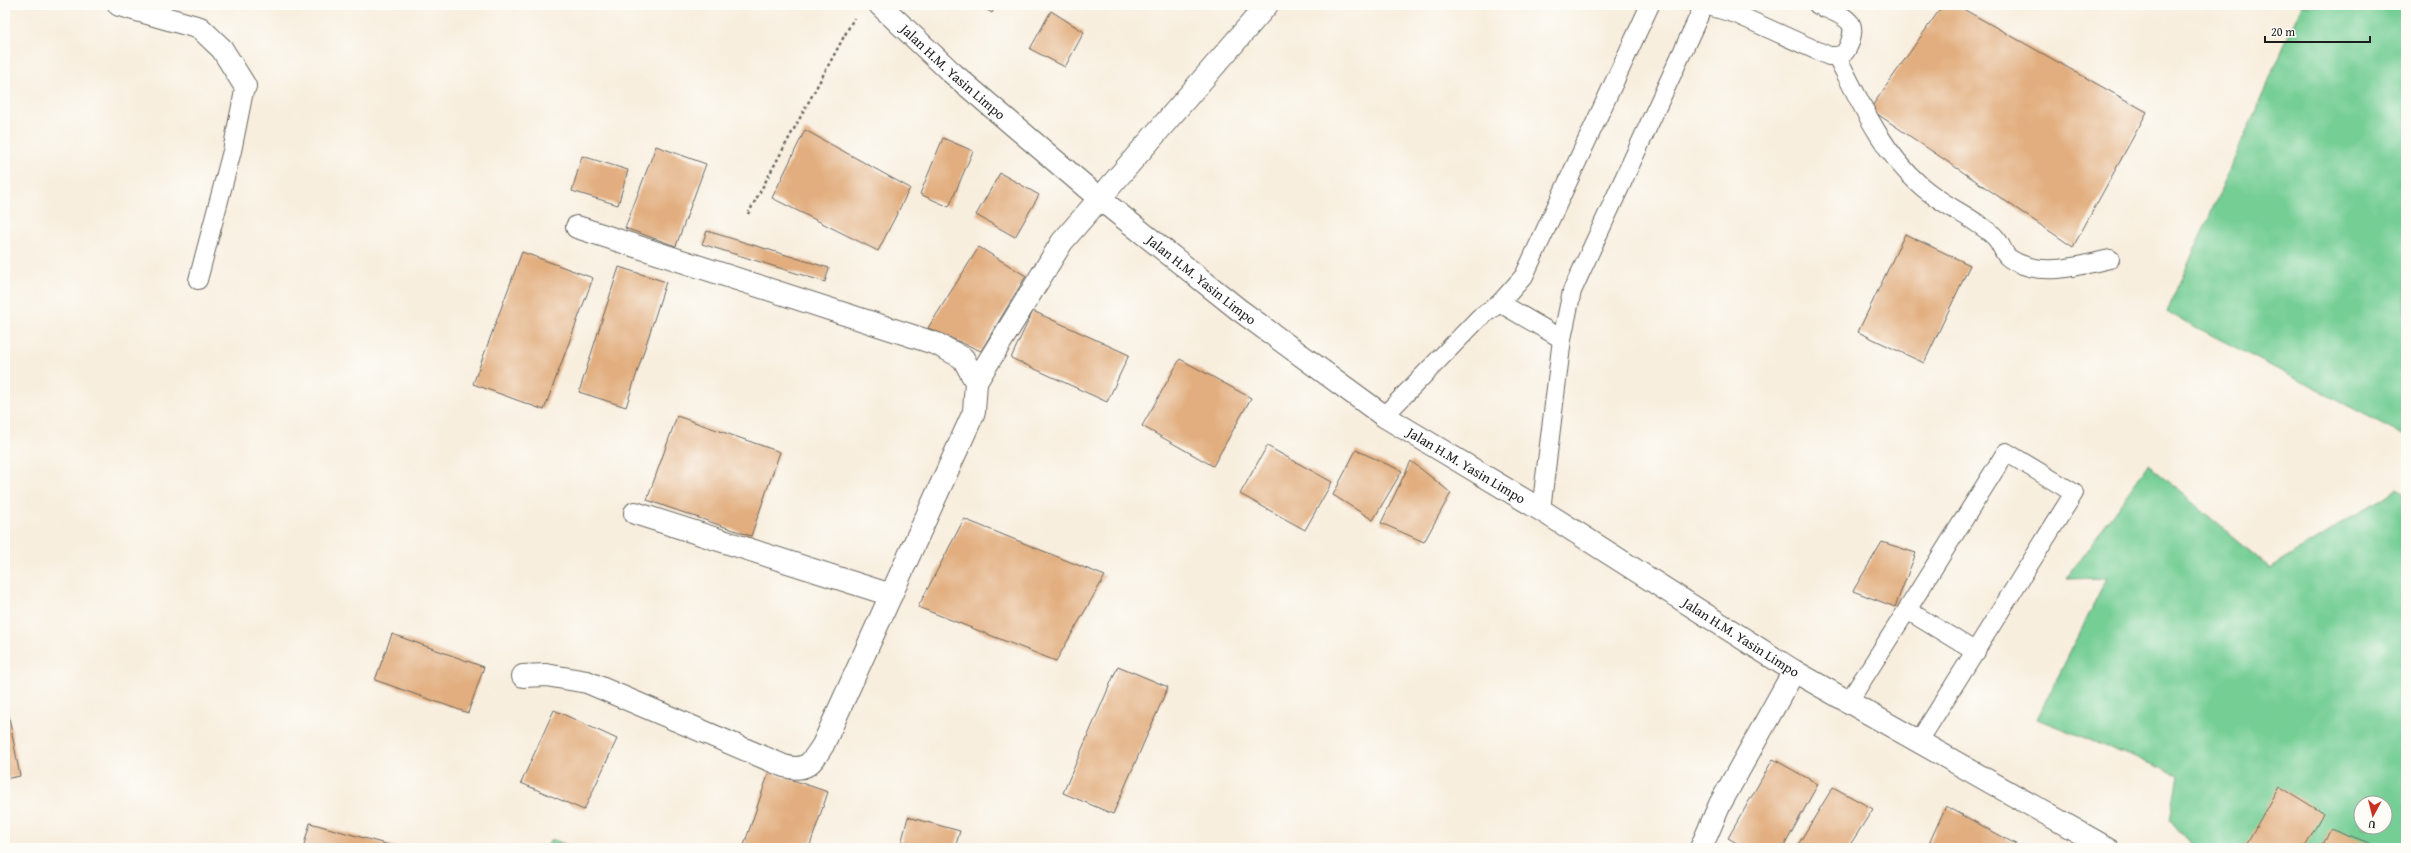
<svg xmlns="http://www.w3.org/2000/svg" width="2411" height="853" font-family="'Gentium Book Plus',serif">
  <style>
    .green { fill: #75ce94; stroke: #487558; fill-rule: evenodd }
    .building { fill: #e2ae7f }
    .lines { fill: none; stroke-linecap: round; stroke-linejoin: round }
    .service-casing { stroke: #696660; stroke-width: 20 }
    .minor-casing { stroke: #696660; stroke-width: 24 }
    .primary-casing { stroke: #696660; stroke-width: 24 }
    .path { stroke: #696660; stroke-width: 2.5; stroke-dasharray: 3 3; stroke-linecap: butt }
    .service { stroke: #fff; stroke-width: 18 }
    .minor { stroke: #fff; stroke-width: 22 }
    .primary { stroke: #fff; stroke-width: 22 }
    .labels { text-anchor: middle; stroke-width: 4; stroke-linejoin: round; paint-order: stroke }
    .street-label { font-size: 14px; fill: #1c1c1c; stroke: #fdfcf7 }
  </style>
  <rect width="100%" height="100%" fill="#fdfcf7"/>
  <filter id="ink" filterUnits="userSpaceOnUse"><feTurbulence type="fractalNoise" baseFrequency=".025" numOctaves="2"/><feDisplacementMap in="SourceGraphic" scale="8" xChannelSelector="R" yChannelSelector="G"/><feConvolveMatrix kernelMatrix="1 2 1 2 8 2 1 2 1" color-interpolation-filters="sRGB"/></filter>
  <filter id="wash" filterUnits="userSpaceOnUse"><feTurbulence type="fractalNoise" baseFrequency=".012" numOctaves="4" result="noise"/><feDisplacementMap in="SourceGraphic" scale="16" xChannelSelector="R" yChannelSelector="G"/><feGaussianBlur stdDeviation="0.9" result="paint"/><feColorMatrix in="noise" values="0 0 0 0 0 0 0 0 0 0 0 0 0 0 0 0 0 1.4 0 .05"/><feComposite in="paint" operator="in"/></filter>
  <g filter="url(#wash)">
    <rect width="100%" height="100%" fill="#f8eede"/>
    <g class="green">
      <polygon points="2302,5 2337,5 2347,10 2351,5 2406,5 2406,436 2167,312"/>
      <path d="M2148,465L2270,568L2397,489L2406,496V848H2194L2170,820L2178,775L2037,719L2107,578L2066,579ZM2361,803H2385V827H2361Z"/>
      <polygon points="551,839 576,848 547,848"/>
    </g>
    <g id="blocks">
      <g class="building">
        <polygon points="980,5 996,5 992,13"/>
        <polygon points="1943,5 1956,5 2147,112 2073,247 1870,109"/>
        <polygon points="1051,11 1084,32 1065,67 1030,49"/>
        <polygon points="805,130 910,188 878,251 772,198"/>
        <polygon points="943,138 973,151 949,207 920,194"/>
        <polygon points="656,146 706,164 676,246 625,228"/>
        <polygon points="582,156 628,170 618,205 572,191"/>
        <polygon points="1000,173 1039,195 1015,237 976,215"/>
        <polygon points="707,231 829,268 825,282 702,244"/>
        <polygon points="1905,234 1970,265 1924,363 1858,332"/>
        <polygon points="979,247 1026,276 981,351 928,328"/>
        <polygon points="522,252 593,278 544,410 473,384"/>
        <polygon points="619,267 666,282 626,407 579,392"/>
        <polygon points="1033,311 1129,355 1107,402 1011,358"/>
        <polygon points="1180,359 1251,398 1213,466 1142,426"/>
        <polygon points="677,416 780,452 751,536 647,500"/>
        <polygon points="1267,446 1332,482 1305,530 1240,494"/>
        <polygon points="1356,450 1402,471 1373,520 1333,495"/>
        <polygon points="1411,461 1451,493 1424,542 1381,523"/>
        <polygon points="964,519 1105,576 1056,661 918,607"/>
        <polygon points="1882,542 1916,553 1895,607 1853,591"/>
        <polygon points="392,634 484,667 468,713 375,680"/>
        <polygon points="1118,666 1168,687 1113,814 1063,793"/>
        <polygon points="5,707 7,707 20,776 5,779"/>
        <polygon points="554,710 617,739 584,810 521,783"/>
        <polygon points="1773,759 1818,784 1783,848 1746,848 1728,838"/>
        <polygon points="769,772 828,792 809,848 743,848"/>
        <polygon points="2279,786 2323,813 2304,848 2244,848"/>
        <polygon points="1833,787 1873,809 1848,848 1796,848"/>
        <polygon points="1946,806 2023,848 1927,848"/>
        <polygon points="908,817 960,831 955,848 900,848"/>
        <polygon points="310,823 400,848 303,848"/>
        <polygon points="2330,828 2382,848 2321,848"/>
      </g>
    </g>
  </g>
  <g filter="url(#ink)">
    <use href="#blocks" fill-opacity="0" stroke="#696660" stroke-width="1"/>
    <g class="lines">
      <defs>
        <g id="service">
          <path d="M1705,5L1736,14L1829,56C1834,56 1839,57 1844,53C1849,48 1855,31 1851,24C1844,14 1828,10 1818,5"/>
          <path d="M1837,57C1860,101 1881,150 1919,184C1941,205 1972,216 1994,236C2007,249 1998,256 2023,265C2050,275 2082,265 2110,259"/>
          <polyline points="198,280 232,151 245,86"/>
          <polyline points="1500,303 1562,339"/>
          <polyline points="1384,416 1479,318 1500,303 1524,276 1650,5"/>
          <polyline points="1541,510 1562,339 1572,291 1704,5"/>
          <polyline points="1849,701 1907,610"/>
          <polyline points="1919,741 2074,493 2006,452 1907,610 1976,652"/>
        </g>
        <g id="minor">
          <polyline points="119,5 200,28 222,49 245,86"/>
          <polyline points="976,382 1062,242 1267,5"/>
          <polyline points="635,513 891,595"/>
          <path d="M523,676L546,675L587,682L784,766C806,772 811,764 823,745L974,412L976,382L963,358L937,344L577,227"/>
          <polyline points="1701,848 1720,804 1794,671"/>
        </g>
        <g id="primary">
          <path id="s1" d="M880,5L951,72L1100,199L1238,309L1384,416L1541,510L1794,671L2107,848"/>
        </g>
      </defs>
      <use href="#service" class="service-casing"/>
      <use href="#minor" class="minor-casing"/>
      <use href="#primary" class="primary-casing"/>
      <polyline class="path" points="748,214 854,18"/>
      <use href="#service" class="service"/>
      <use href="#minor" class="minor"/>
      <use href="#primary" class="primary"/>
    </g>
  </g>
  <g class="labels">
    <g class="street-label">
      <text dy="5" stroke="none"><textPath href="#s1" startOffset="99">Jalan H.M. Yasin Limpo</textPath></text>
      <text dy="5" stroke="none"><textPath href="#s1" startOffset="423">Jalan H.M. Yasin Limpo</textPath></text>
      <text dy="5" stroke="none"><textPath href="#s1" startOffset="747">Jalan H.M. Yasin Limpo</textPath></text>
      <text dy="5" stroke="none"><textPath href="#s1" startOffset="1071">Jalan H.M. Yasin Limpo</textPath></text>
    </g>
  </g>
  <rect width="2411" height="853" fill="none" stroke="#fdfcf7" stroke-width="20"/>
  <g transform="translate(2373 815) rotate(187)"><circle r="19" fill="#fdfcf7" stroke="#a3a29f"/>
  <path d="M0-3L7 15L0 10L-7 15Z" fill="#c8321e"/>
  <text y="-6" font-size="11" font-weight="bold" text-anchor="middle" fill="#1c1c1c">U</text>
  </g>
  <path d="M2265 36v6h105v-6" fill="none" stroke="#1c1c1c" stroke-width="2"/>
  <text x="2271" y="36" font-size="12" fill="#1c1c1c" stroke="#fdfcf7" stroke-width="3" paint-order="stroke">20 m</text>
</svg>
